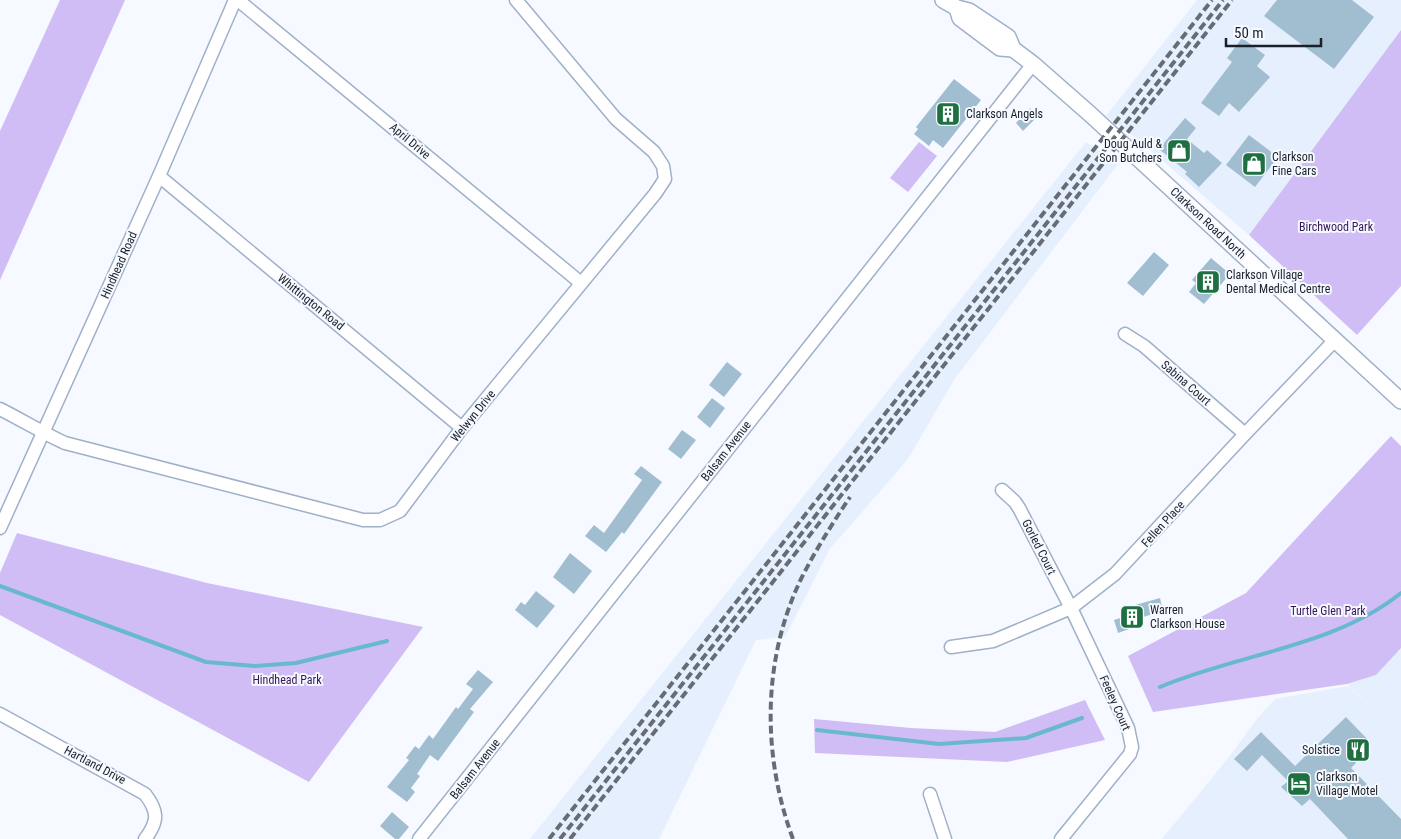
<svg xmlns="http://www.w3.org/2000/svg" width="1401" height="839" font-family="'Roboto Condensed',sans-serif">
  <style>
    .built { fill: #e6effd }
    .green { fill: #d0bdf5 }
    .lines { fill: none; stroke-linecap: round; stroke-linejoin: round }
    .stream { stroke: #69b9cd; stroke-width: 4 }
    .building { fill: #a1bed1 }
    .minor-casing { stroke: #9fb0c9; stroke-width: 15 }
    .tertiary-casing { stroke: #9fb0c9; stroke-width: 18 }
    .minor { stroke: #fff; stroke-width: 12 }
    .tertiary { stroke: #fff; stroke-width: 15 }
    .rail { stroke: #666c74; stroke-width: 4; stroke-dasharray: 8 4; stroke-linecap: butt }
    .labels { text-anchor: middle; stroke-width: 4; stroke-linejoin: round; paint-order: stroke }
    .poi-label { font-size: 12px; fill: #192029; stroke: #f6f9ff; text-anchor: start }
    .street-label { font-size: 12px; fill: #192029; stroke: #f6f9ff }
    .park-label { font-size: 12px; fill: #36175a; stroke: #f6f9ff }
  </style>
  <rect width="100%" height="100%" fill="#f6f9ff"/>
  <g class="built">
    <polygon points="1197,0 1401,0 1401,30 1249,235 1135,137 1106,116"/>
    <polygon points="1086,142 1118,164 954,380 908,459 829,550 785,637 756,640 659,839 530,839"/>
    <polygon points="1401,648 1401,839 1162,839 1229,757 1256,720 1275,699 1348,686 1376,712 1347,684 1376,675"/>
  </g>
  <g class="green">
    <polygon points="60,0 125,0 0,280 0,131"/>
    <polygon points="1401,30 1401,286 1357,335 1249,235"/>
    <polygon points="919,142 937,156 908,192 890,178"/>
    <polygon points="1391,436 1401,446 1401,648 1376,675 1347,684 1153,712 1128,656 1246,593"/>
    <polygon points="17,533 207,583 423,627 309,782 0,615 0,573"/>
    <polygon points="1085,700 1105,740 1007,762 815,753 814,719 911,728 995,732"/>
  </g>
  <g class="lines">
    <g class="stream">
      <polyline points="0,586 206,662 255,666 296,663 387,641"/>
      <path d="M1160,687C1237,654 1334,647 1401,593"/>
      <polyline points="817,730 939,744 1026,738 1082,718"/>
    </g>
  </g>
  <g class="building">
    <polygon points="1277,0 1352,0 1374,17 1334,69 1264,16"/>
    <polygon points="1242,38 1265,55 1257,66 1270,77 1239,112 1229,103 1219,116 1201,103 1232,62 1227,58"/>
    <polygon points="954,79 981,100 943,148 933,140 929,146 914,134 918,129 916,127"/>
    <polygon points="1030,108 1038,116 1023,131 1016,123"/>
    <polygon points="1185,118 1196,128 1187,139 1204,153 1207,150 1222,163 1199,187 1185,174 1187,172 1159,149"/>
    <polygon points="1249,135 1278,157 1255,187 1226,165"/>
    <polygon points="1154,252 1169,265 1143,296 1127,283"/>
    <polygon points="1211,258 1230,274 1204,304 1189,292 1196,283 1192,280"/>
    <polygon points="727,362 742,374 724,397 709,385"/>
    <polygon points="712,398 725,408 710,428 697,417"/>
    <polygon points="682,430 696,440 681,459 668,449"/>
    <polygon points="641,466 662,482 624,534 622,532 606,552 585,536 594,525 604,533 642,480 634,474"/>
    <polygon points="570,553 592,571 574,594 553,577"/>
    <polygon points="536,591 555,606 537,628 515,610 521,602 525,605"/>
    <polygon points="1160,598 1163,611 1133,620 1135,627 1118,633 1114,620 1130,615 1128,607"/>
    <polygon points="478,670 493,682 470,709 474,712 438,761 430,755 417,774 420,776 411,788 415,792 407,802 387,787 409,760 406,758 415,746 419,749 429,735 433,739 456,707 458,709 473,689 466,684"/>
    <polygon points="1346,717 1370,742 1352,759 1356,763 1351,768 1401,819 1401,839 1348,839 1310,799 1302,806 1281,787 1288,781 1262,755 1247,771 1234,759 1261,732 1295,766"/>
    <polygon points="392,812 409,827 399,839 395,839 380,826"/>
  </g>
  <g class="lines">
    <defs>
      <g id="minor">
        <polyline points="238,0 581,283"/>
        <polyline points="159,176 462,428"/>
        <polyline points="1125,334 1144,346 1245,434"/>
        <path d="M0,409C22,420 43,433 65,443L363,520H380L400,511L462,428L655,194L665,179L663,166L654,152L616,119L516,0"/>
        <polyline points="1002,490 1015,502 1019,508 1071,608 1128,728 1132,747 1130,754 1061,839"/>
        <polyline points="0,528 159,176 235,0"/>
        <polyline points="951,647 993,641 1071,608 1115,574 1245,434 1335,340"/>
        <path d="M0,714L145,794C158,811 159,821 145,839"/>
        <polyline points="930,794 945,839"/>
        <polyline points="419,839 1033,64"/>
      </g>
      <g id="tertiary">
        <polyline points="943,0 957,8 969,11 1008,37 1013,49 1033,64 1090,114 1401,401"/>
        <polyline points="957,8 960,18 1000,48 1013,49"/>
      </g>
    </defs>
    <use href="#minor" class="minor-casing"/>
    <use href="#tertiary" class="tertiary-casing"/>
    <use href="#minor" class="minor"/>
    <use href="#tertiary" class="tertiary"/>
    <g class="rail">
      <polyline points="549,839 1212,0"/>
      <polyline points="560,839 1223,0"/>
      <polyline points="570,839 1232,0"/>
      <path d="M793,839C762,756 762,660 801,579C815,551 832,524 850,497"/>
    </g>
  </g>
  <defs>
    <symbol id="building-square" viewBox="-11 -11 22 22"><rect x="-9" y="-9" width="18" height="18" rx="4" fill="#1f7041" stroke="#f6f9ff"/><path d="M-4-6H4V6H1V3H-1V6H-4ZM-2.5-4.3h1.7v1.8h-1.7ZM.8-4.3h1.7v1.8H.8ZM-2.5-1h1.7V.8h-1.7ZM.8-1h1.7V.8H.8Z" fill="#fff"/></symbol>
    <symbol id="shop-square" viewBox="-11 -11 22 22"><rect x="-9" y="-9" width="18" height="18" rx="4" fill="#1f7041" stroke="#f6f9ff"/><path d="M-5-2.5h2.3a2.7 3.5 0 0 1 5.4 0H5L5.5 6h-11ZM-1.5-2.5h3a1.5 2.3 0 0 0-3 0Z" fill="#fff"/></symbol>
    <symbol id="restaurant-square" viewBox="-11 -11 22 22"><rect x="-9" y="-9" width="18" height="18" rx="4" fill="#1f7041" stroke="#f6f9ff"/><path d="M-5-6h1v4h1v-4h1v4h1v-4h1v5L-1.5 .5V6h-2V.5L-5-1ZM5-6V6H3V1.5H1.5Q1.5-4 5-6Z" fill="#fff"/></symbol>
    <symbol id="hotel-square" viewBox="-11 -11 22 22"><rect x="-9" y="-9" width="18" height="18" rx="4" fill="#1f7041" stroke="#f6f9ff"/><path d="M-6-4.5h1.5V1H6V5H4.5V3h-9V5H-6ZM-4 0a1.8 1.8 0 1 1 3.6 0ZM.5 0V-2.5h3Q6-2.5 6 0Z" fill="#fff"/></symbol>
  </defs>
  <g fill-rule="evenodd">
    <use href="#building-square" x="934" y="100" width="28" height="28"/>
    <use href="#shop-square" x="1165" y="137" width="28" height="28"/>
    <use href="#shop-square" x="1240" y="150" width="28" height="28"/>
    <use href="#building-square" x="1194" y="268" width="28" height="28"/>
    <use href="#building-square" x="1118" y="603" width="28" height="28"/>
    <use href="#restaurant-square" x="1344" y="736" width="28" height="28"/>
    <use href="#hotel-square" x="1285" y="770" width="28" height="28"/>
  </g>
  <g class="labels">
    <g class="poi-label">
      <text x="966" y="118">Clarkson Angels</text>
      <text x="1162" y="148" text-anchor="end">Doug Auld &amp;<tspan x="1162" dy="14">Son Butchers</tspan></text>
      <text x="1272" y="161">Clarkson<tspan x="1272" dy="14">Fine Cars</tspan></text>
      <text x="1226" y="279">Clarkson Village<tspan x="1226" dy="14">Dental Medical Centre</tspan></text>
      <text x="1150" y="614">Warren<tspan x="1150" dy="14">Clarkson House</tspan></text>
      <text x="1340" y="754" text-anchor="end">Solstice</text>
      <text x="1316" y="781">Clarkson<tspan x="1316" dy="14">Village Motel</tspan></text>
    </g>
    <g class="street-label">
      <text transform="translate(410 141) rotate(40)" y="4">April Drive</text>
      <text transform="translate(1208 223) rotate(43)" y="4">Clarkson Road North</text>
      <text transform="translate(119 265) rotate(-66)" y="4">Hindhead Road</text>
      <text transform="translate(311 302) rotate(39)" y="4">Whittington Road</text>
      <text transform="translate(1186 383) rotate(41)" y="4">Sabina Court</text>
      <text transform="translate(473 416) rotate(-51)" y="4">Welwyn Drive</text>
      <text transform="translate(726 451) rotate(-52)" y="4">Balsam Avenue</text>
      <text transform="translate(1163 524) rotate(-48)" y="4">Fellen Place</text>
      <text transform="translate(1039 547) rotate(63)" y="4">Gorled Court</text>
      <text transform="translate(1115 703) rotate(66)" y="4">Feeley Court</text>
      <text transform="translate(95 765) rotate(28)" y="4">Hartland Drive</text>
      <text transform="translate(475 769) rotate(-52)" y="4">Balsam Avenue</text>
    </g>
    <g class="park-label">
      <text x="1336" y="231">Birchwood Park</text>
      <text x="1328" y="615">Turtle Glen Park</text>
      <text x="287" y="684">Hindhead Park</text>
    </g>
  </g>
  <path d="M1226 38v8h95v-8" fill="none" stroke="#192029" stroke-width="2.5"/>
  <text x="1234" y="38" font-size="15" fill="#192029" stroke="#f6f9ff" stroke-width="4" paint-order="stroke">50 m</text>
</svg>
